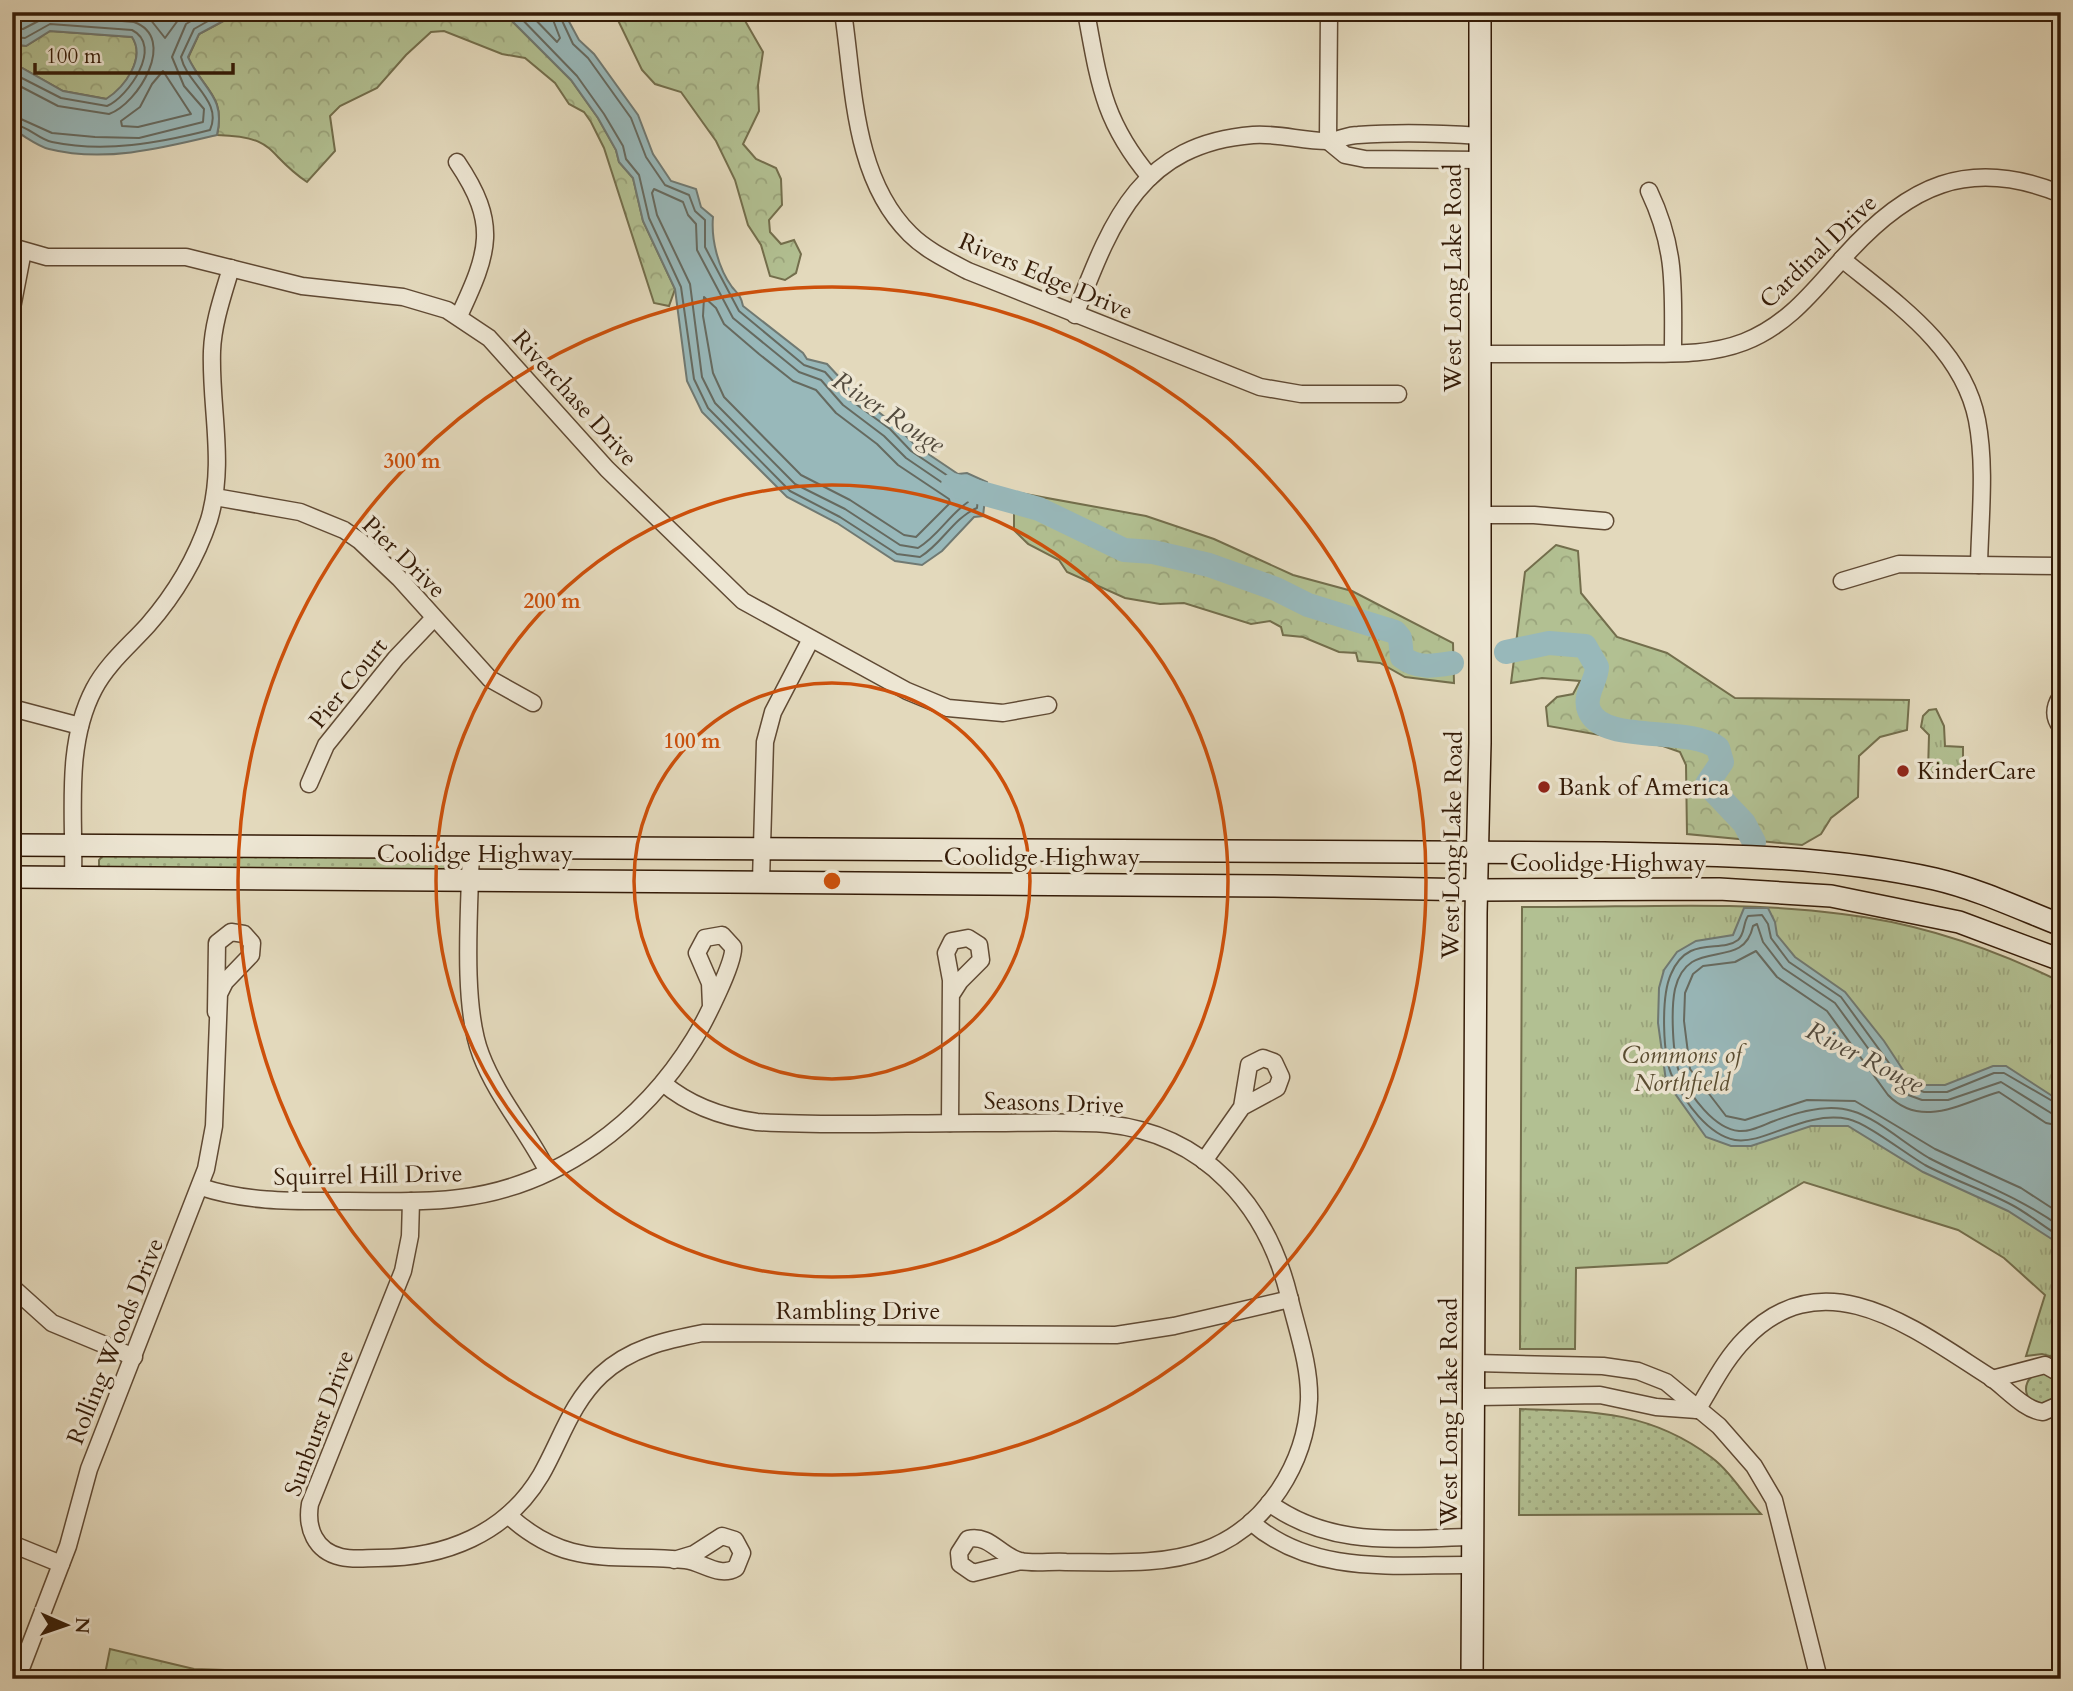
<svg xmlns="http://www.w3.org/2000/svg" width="2073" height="1691" font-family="Cardo,serif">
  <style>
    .grass { fill: url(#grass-dots); stroke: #736e4c; stroke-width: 2 }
    .forest { fill: url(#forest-crowns); stroke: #736e4c; stroke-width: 2 }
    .park { fill: url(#park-tufts); stroke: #736e4c; stroke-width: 2 }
    .water { fill: #98b8ba; stroke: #707972; stroke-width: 2 }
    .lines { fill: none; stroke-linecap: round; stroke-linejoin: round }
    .shore { stroke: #666a60; stroke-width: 2 }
    .river { stroke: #98b8ba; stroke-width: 24 }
    .street-casing { stroke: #604a34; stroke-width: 19 }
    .secondary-casing { stroke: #341b07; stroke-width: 24 }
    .street { stroke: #ede6d3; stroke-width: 16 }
    .secondary { stroke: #ede6d3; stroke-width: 21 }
    .ring { fill: none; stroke: #cd500b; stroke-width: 3.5 }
    .poi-dot { fill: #8f2418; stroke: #ede6d3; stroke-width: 2.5 }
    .labels { text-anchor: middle; stroke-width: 7; stroke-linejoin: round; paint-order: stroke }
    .street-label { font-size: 24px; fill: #341b07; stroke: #ede6d3 }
    .poi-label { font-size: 24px; fill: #341b07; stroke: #ede6d3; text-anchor: start }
    .park-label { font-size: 24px; font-style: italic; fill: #5a4d31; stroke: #ede6d3 }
    .water-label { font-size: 26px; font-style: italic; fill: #524a3d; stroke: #ede6d3 }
    .centre { fill: #cd500b; stroke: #ede6d3; stroke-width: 3.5 }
    .ring-label { font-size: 21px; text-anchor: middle; font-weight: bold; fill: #cd500b; stroke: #ede6d3; stroke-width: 7; stroke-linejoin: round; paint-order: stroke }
  </style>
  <defs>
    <pattern id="grass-dots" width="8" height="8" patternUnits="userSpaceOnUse" patternTransform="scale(1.75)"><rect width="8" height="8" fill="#b2c092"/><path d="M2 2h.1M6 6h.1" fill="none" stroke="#9aa47c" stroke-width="1.8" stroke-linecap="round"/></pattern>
    <pattern id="forest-crowns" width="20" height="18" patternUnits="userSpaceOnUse" patternTransform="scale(1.75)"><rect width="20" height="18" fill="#b2c092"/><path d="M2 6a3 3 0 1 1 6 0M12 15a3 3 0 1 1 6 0" fill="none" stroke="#9aa47c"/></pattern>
    <pattern id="park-tufts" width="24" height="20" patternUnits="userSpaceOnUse" patternTransform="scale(1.75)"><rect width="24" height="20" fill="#b2c092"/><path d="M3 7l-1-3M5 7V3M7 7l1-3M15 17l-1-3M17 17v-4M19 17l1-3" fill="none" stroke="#9aa47c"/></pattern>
  </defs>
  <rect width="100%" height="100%" fill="#e3d9bc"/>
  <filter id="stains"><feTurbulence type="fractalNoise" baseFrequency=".00286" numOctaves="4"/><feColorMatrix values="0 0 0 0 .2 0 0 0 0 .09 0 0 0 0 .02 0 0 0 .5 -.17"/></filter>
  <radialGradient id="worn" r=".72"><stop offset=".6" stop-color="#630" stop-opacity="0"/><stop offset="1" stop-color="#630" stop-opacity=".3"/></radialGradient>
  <g class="grass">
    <polygon points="104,854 437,858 446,860 448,865 442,871 107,870 99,866 99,860"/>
    <circle cx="2042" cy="1389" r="16"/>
    <path d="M1520,1409C1592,1411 1650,1411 1711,1457C1730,1471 1745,1496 1761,1514L1519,1515Z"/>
  </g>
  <g class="forest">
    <path d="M240,12H503L571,80L598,118L616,150L619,162L633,178L643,221L675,289L669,306L654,303L604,148L591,122L584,112L569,104L555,83L525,58L502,54L444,31L431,32L406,55L377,88L340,106L330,116L335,151L307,182C264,153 279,137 217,135C226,96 204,90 188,58L199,34Z"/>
    <polygon points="614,12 740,12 763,52 758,85 759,111 743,144 756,159 776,168 781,179 782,205 769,220 770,232 781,244 794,240 801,254 796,273 785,280 770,276 761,245 748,225 735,180 716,141 681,92 655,84 642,70"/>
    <path d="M50,31L132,37C146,58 125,87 107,99L63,91L22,68L12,66V44L26,46Z"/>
    <polygon points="1014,492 1146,516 1214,539 1293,575 1352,591 1453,643 1454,683 1405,677 1380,663 1358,661 1356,653 1339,652 1303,637 1283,635 1281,627 1270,621 1251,624 1184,603 1160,604 1125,598 1067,572 1059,560 1028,544 1014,530"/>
    <polygon points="1556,545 1578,551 1581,593 1617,637 1667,653 1735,698 1909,700 1907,730 1880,737 1859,756 1858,797 1831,818 1821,834 1802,845 1687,834 1686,765 1680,752 1663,746 1548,726 1546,707 1557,697 1573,694 1580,681 1542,678 1511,683 1525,572"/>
    <polygon points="110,1649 194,1669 312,1673 312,1679 104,1679"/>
  </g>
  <g class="park">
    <polygon points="1936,709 1944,726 1945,746 1963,747 1963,773 1928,772 1929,735 1921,727 1923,716 1929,710"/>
    <path d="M1522,907C1628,908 1737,900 1842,914C1919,923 1992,948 2061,982V1359L2042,1354L2026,1356L2045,1295L2004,1258L1958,1230L1804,1182L1667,1263L1576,1268L1575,1349H1520Z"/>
  </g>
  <g class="water">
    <path d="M12,12H240L199,34L188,57C203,90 226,96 217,135C163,148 104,163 49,149C37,146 25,136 15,131L12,129V66L22,68L63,91L106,99C125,87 146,58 132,37L50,31L26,46L12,44Z"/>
    <path d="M503,12H561L566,16L579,40L594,54L638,115L653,154L671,181L696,189L701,207L713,217C711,239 718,268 732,287C738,294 741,296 743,306L803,353L807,359L827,364L854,393L894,424L915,445L958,474L967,473L987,482L983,516L974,517L942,551L922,565L895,561L837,523L787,497L702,412L687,381L675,289L643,221L633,178L619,162L616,150L598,118L571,80Z"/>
    <polygon points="1744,908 1768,908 1775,922 1777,935 1795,957 1845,992 1884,1041 1909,1079 1925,1085 1945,1085 1993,1066 2006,1066 2060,1101 2061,1245 2008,1211 1923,1172 1848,1126 1811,1126 1751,1146 1731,1146 1706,1137 1666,1081 1658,1023 1659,988 1664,970 1677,952 1696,941 1733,935"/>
  </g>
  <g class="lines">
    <g class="shore">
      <polyline points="139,12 150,19 165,38 184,12"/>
      <path d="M515,12L577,76L604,114L623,146L626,159L639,175L649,218L681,287L694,379L708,408L790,491L840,517L897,554L920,557C942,544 953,518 977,508L979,488L966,481L954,480L911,451L890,429L849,399L825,372L804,365L739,311L705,247V220L695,211L689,195L665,185L646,157L631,118L588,58L573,44L558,12"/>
      <polyline points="528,12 557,42 560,38 550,12"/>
      <path d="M12,28L23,29L50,15L134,22C178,38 138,104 109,114L58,106L12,82"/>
      <path d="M12,37L25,38L50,24L132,30C164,46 128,97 107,106L61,98L12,73"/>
      <polygon points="163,71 191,114 138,127 122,126 121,121 140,107 152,84"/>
      <polyline points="12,115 52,133 95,137 139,138 203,122 204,109 184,86 172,57 186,24 206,12"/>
      <path d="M12,124C27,125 38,139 52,142C105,153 159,143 210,130C223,101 187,84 181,57L194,29L224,12"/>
      <path d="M654,189L683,202L688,215L696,224L697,250L733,318L799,372L821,380L843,405L884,436L906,458L950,488L969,493L968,502C949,515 938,536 918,548L900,545L845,509L795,484L715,403L702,377L690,284L657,215L652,193Z"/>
      <polygon points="704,297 716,308 724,324 759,354 793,381 816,390 836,413 877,444 898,465 949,499 950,503 916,537 904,535 850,500 801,475 724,397 713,373 703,316"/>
      <path d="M2061,1106L2004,1073H1994L1947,1092H1924L1905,1085L1841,997L1789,962L1771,938L1768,924L1762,915L1748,916C1743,923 1745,934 1738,940C1720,954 1688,934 1671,974C1661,996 1662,1057 1673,1078C1685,1102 1708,1135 1735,1140C1764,1145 1805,1110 1848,1119C1867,1123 1906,1154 1925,1165C1953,1180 1984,1190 2012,1205C2029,1214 2044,1227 2061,1237"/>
      <path d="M2061,1115L2051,1113L2001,1082L1948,1100H1922L1900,1092L1835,1003L1783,968L1763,942L1757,924L1753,926C1743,973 1688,934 1675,989C1671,1008 1672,1056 1680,1074C1690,1095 1714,1129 1739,1131C1751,1132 1763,1125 1774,1121C1797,1112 1828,1103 1852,1111C1877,1118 1906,1145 1929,1158C1975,1182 2018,1196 2061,1227"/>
      <path d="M2061,1126L2046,1123L1999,1092C1963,1102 1922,1130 1888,1095L1827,1011L1777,977L1756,951L1735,962L1703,966L1693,974L1685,993L1684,1021L1690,1069L1726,1116L1745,1120L1807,1100L1855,1101L1935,1149L2021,1188L2061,1214"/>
    </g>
    <g class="river">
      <path d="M953,485L1039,509L1124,550L1153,552L1209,565L1276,589L1308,605L1395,632L1400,638L1402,657C1417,669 1434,666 1452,663"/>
      <path d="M1506,652L1549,643L1585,646L1597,667C1597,681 1583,695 1589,710C1602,745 1688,725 1718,748L1722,762L1707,784L1744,823L1754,842"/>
    </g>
    <defs>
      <g id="street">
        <path d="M843,12C854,86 853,178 910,234C926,250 947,260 968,271L1260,387L1301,394H1398"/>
        <path d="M1086,12C1099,82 1103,121 1150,177"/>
        <polyline points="1328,141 1345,155 1365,159 1480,160"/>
        <polyline points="1328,141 1329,12"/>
        <path d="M457,162C499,224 489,252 459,316"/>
        <path d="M1649,191C1677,250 1673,290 1673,353"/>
        <polyline points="12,247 47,257 186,257 302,286 403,297 447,310 489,338 607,469 743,601 907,691 948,708 1003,713 1048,705"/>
        <path d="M1842,259C1896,303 1963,348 1977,420C1986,467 1980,518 1979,565"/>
        <polyline points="12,308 23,251"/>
        <path d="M1075,315C1111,223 1139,144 1253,135C1278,133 1302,141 1327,141C1337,141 1347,135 1358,135C1398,132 1439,133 1480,136"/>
        <path d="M1479,354C1527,354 1575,354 1623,354C1663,353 1705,357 1744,342C1788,325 1814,290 1844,257C1907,186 1968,156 2061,194"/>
        <polyline points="215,497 300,512 344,530 360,541 399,578 490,679 533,703"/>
        <polyline points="1479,515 1534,515 1605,521"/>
        <polyline points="1842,581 1899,564 2061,566"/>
        <path d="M2061,696C2054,707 2053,717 2061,727"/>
        <polyline points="12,708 80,726"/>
        <polyline points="309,784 326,745 396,658 434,618"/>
        <path d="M471,847C470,904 461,1004 481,1055C497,1097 528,1132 548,1172"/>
        <path d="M73,877C75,816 64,746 94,689C107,664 129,646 148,625C175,594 196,559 209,520C226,463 210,408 212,351C213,323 223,295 231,268"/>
        <polyline points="761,881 765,742 773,712 811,639"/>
        <path d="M663,1083C690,1106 722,1117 757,1122C836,1127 917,1122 996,1123C1033,1123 1071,1121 1107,1124C1205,1134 1267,1206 1289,1296C1297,1330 1310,1365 1309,1400C1306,1463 1267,1527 1205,1550C1162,1566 1112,1562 1066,1562C1052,1561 1034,1564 1020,1561C1000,1556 990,1534 968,1539L959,1553L960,1564L973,1573L1021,1561"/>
        <polyline points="950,1123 951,980 946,953 952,941 968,938 979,945 981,960 960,981 951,995"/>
        <polyline points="1204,1161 1242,1107 1277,1088 1281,1077 1274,1062 1263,1058 1249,1065 1242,1107"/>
        <path d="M201,1187C249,1203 297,1201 348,1201C385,1201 423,1203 460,1198C559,1186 643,1122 694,1039C704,1023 735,962 733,947L722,935L705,938L697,953L710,983L711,1006"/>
        <path d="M411,1201L410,1236L403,1271L310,1504C306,1528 315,1551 341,1557C353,1560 366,1558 378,1558C445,1558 506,1534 541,1475C561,1440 571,1403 601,1375C630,1348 666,1340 703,1333L1116,1335L1174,1326L1290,1299"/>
        <polyline points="12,1287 52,1323 134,1357"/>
        <polyline points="1476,1363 1603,1366 1638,1371 1666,1382 1719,1426 1754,1466 1774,1500 1819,1679"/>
        <polyline points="1992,1379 2045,1365 2061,1374"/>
        <polyline points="1476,1397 1600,1395 1656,1407 1697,1410"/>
        <path d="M1697,1410C1712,1386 1725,1359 1745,1339C1825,1256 1917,1331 1990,1377C2006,1388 2024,1410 2043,1412L2061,1404"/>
        <path d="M1269,1503C1332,1549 1401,1538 1474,1537"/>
        <path d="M508,1515C568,1570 614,1553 685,1560C703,1562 719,1578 736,1568L742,1553L735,1540L722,1536L694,1554L674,1560"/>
        <path d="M1251,1522C1314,1577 1397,1564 1474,1565"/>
        <polyline points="12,1544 61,1564"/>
        <polyline points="17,1679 68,1546 89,1469 206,1169 214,1126 219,994 225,982 251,955 252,943 244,934 231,932 217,943 216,1012"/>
      </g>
      <g id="secondary">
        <path d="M12,845L1604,853C1715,855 1826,855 1935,879C1978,889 2020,909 2061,925"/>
        <polyline points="12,877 1274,886 1477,890 1719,889 1831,896 1959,922 2061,960"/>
        <polyline points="1472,1679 1476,913 1480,743 1480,12"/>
      </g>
    </defs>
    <use href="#street" class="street-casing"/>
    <use href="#secondary" class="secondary-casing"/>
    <use href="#street" class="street"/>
    <use href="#secondary" class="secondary"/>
  </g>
  <g class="ring">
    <circle cx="832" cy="881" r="198"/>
    <circle cx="832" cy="881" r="396"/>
    <circle cx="832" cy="881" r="594"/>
  </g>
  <g class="poi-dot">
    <circle cx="1903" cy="771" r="7"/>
    <circle cx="1544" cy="787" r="7"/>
  </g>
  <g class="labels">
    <g class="street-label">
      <text transform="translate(1818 251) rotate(-44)" y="8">Cardinal Drive</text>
      <text transform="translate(1046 276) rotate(23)" y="8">Rivers Edge Drive</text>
      <text transform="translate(1453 278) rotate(-90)" y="8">West Long Lake Road</text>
      <text transform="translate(575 398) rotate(48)" y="8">Riverchase Drive</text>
      <text transform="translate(404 557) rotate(44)" y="8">Pier Drive</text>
      <text transform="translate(348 683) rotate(-51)" y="8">Pier Court</text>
      <text transform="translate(1452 845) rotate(-89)" y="8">West Long Lake Road</text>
      <text x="475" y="862">Coolidge Highway</text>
      <text x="1042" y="865">Coolidge Highway</text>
      <text x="1608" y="871">Coolidge Highway</text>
      <text transform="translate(1054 1103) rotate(2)" y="8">Seasons Drive</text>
      <text transform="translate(368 1175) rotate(-1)" y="8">Squirrel Hill Drive</text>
      <text x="858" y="1319">Rambling Drive</text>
      <text transform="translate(115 1341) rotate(-68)" y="8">Rolling Woods Drive</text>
      <text transform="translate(1449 1412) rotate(-90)" y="8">West Long Lake Road</text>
      <text transform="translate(319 1423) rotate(-69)" y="8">Sunburst Drive</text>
    </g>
    <g class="poi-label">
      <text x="1917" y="779">KinderCare</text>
      <text x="1558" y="795">Bank of America</text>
    </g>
    <g class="park-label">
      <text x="1682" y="1063">Commons of<tspan x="1682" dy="28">Northfield</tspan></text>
    </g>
    <g class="water-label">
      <text transform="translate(889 412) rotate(33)" y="9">River Rouge</text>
      <text transform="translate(1865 1057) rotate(27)" y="9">River Rouge</text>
    </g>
  </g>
  <circle cx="832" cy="881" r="10" class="centre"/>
  <g class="ring-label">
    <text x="412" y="468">300 m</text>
    <text x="552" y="608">200 m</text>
    <text x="692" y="748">100 m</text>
  </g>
  <rect width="2073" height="1691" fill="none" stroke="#e3d9bc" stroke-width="42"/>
  <rect x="14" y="14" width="2045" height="1663" fill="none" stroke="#341b07" stroke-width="3.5"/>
  <rect x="21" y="21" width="2031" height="1649" fill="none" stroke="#341b07" stroke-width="2"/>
  <g transform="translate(66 1625) rotate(92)" stroke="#ede6d3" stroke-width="5" paint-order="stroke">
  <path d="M0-5L12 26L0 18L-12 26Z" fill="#341b07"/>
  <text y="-10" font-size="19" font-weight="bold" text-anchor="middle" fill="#341b07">N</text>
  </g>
  <path d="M35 63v10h198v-10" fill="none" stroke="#341b07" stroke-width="3.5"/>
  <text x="46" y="63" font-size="21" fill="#341b07" stroke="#ede6d3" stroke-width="5" paint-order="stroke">100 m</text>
  <rect width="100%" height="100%" filter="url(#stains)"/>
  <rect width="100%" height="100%" fill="url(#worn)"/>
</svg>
